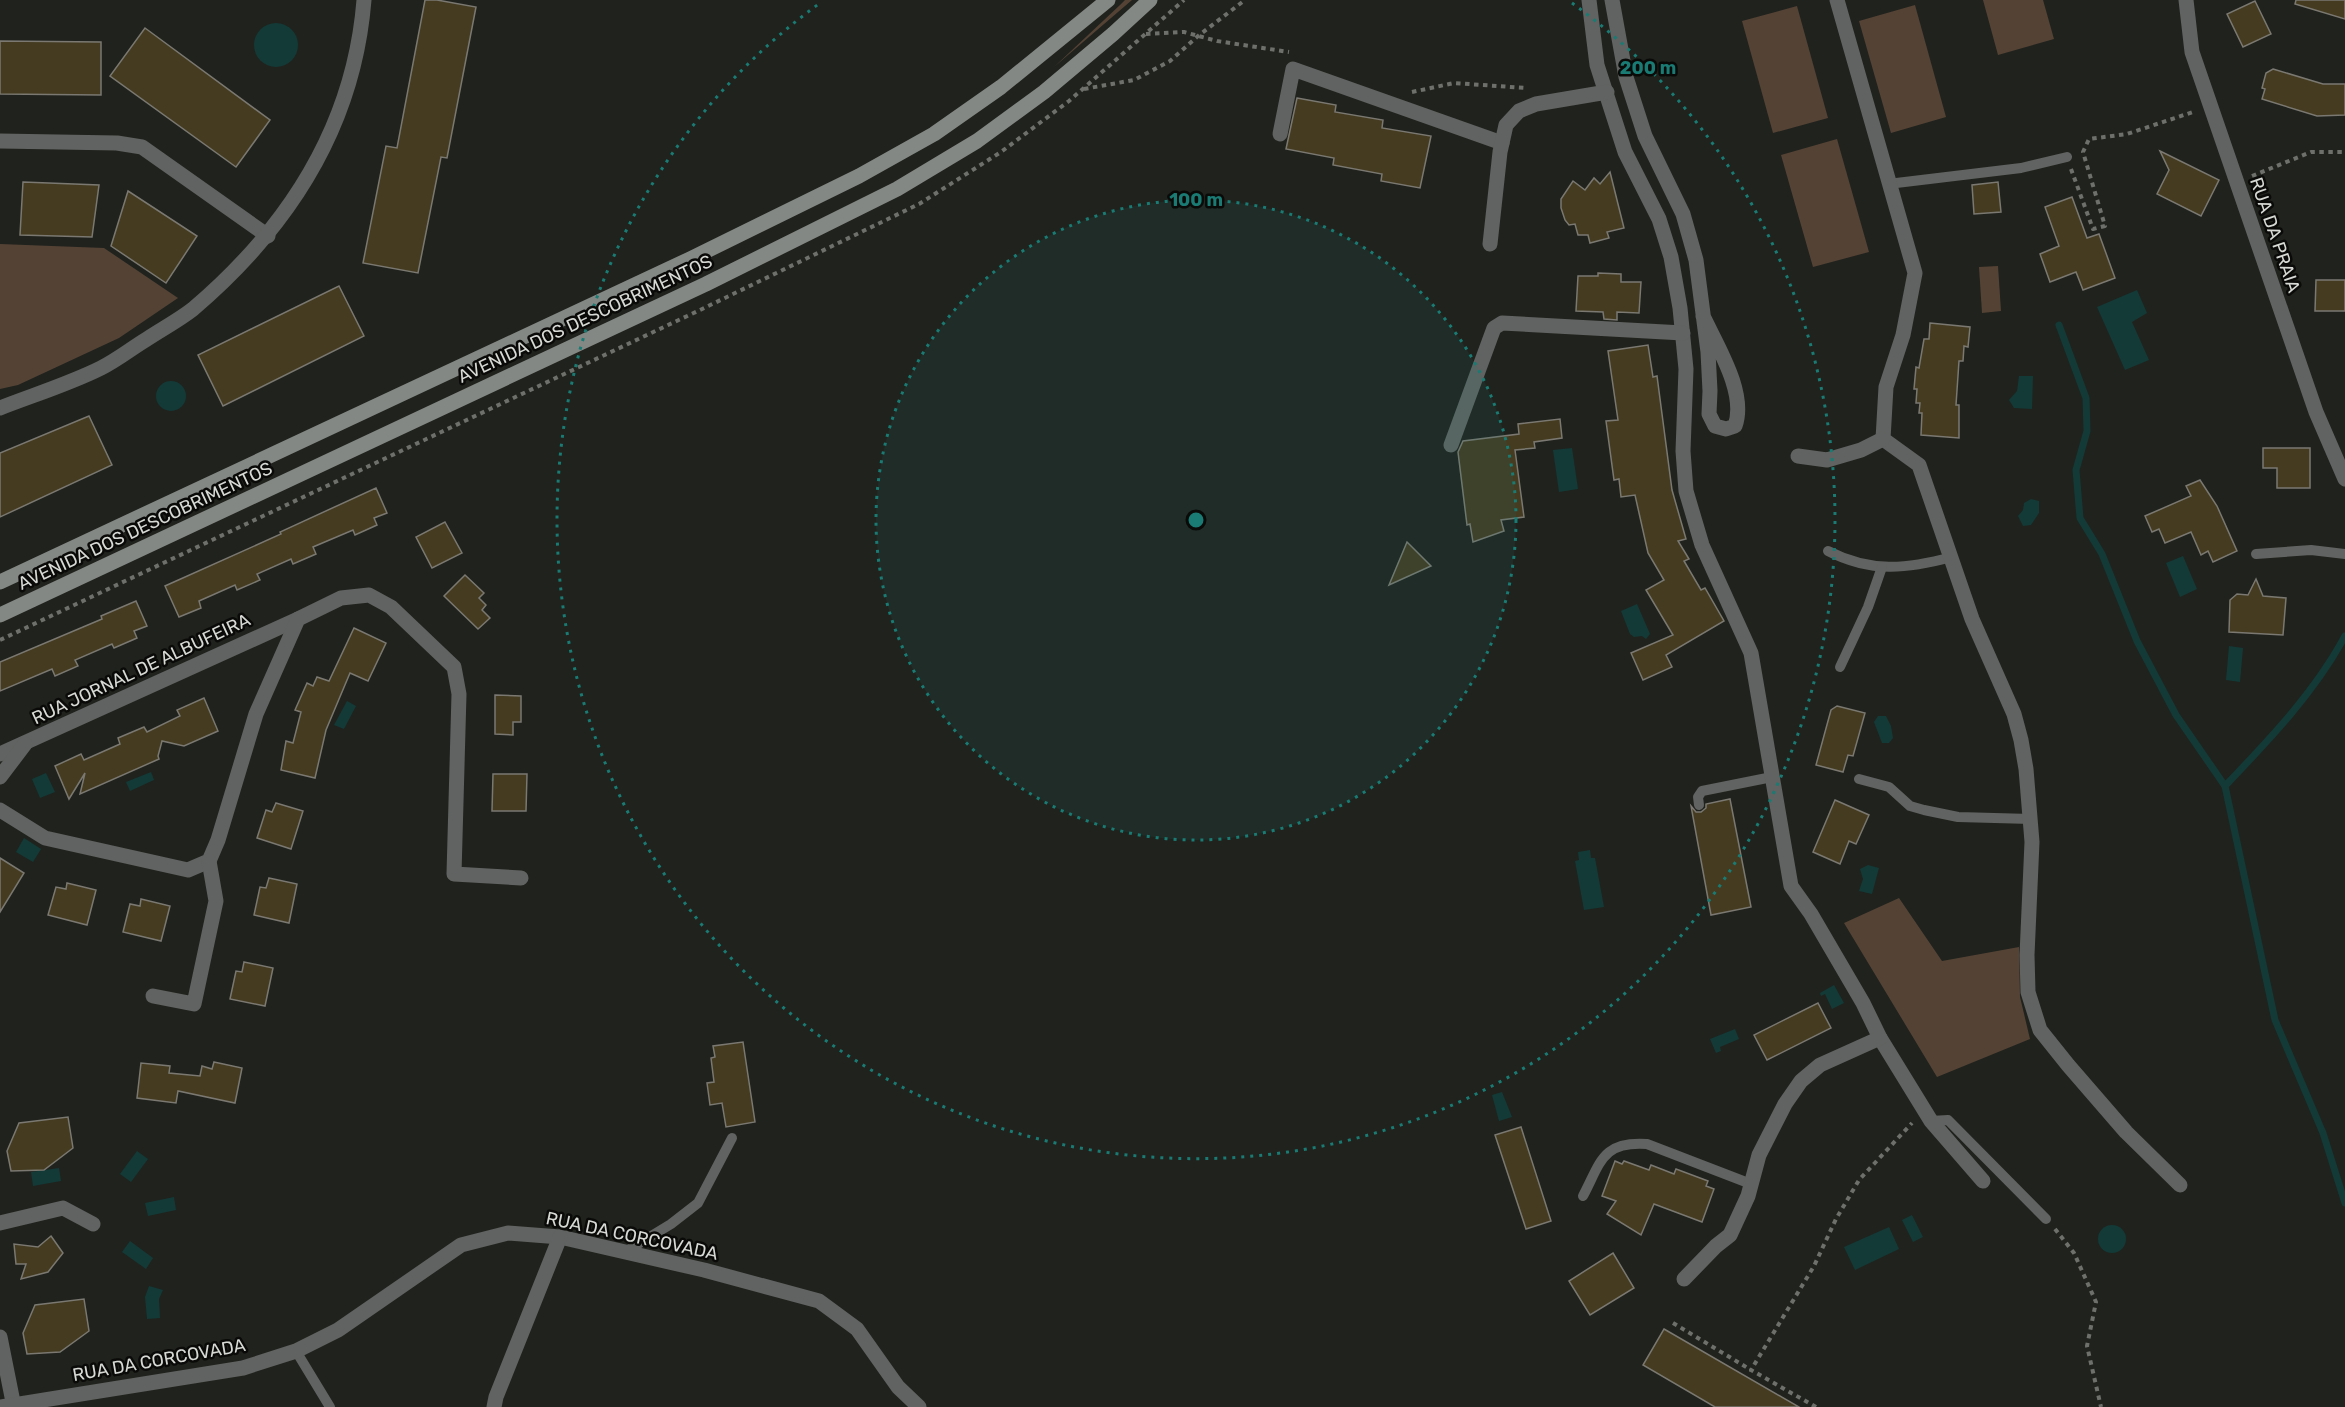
<svg xmlns="http://www.w3.org/2000/svg" width="2345" height="1407" font-family="Rubik,sans-serif">
  <style>
    .green { fill: #544235 }
    .water { fill: #133a37 }
    .lines { fill: none; stroke-linecap: round; stroke-linejoin: round }
    .stream { stroke: #133a37; stroke-width: 7 }
    .building { fill: #443b20; stroke: #7a7871; stroke-width: 1.5 }
    .path { stroke: #6e706b; stroke-width: 4; stroke-dasharray: 4.5 4.5; stroke-linecap: butt }
    .lane { stroke: #606361; stroke-width: 10 }
    .street { stroke: #606361; stroke-width: 15 }
    .secondary { stroke: #848885; stroke-width: 15 }
    .ring { fill: none; stroke: #197b73; stroke-width: 3; stroke-dasharray: 3 6 }
    .labels { text-anchor: middle; stroke-width: 5; stroke-linejoin: round; paint-order: stroke }
    .street-label { font-size: 18px; fill: #d7d9d5; stroke: #0a0b09 }
    .centre { fill: #197b73; stroke: #0a0b09; stroke-width: 3 }
    .ring-label { font-size: 18px; text-anchor: middle; font-weight: bold; fill: #197b73; stroke: #0a0b09; stroke-width: 5; stroke-linejoin: round; paint-order: stroke }
  </style>
  <rect width="100%" height="100%" fill="#20221d"/>
  <g class="green">
    <polygon points="1125,0 1132,0 1054,67 1120,5"/>
    <polygon points="1983,0 2043,0 2054,39 1998,55"/>
    <polygon points="1915,5 1946,117 1891,133 1859,21"/>
    <polygon points="1797,6 1828,118 1773,133 1742,21"/>
    <polygon points="1837,139 1869,252 1813,267 1781,155"/>
    <polygon points="0,244 104,248 178,298 119,338 18,385 0,389"/>
    <polygon points="1998,266 2001,311 1982,313 1979,267"/>
    <polygon points="1899,898 1942,961 2019,947 2020,997 2030,1039 1937,1077 1844,923"/>
  </g>
  <g class="water">
    <circle cx="276" cy="45" r="22"/>
    <polygon points="2137,290 2147,313 2132,322 2149,360 2125,370 2097,307"/>
    <polygon points="2019,376 2033,376 2032,409 2014,408 2009,400 2017,391"/>
    <circle cx="171" cy="396" r="15"/>
    <polygon points="1572,448 1578,489 1559,492 1553,450"/>
    <polygon points="2031,499 2039,501 2039,513 2031,525 2023,526 2018,516 2023,510 2024,503"/>
    <polygon points="2183,556 2197,589 2180,597 2166,563"/>
    <polygon points="1637,604 1650,634 1646,639 1642,636 1634,637 1630,634 1621,611"/>
    <polygon points="2229,646 2243,648 2240,682 2226,680"/>
    <polygon points="347,701 356,706 344,729 334,725"/>
    <polygon points="1878,716 1886,716 1891,726 1893,738 1889,743 1882,743 1874,722"/>
    <polygon points="151,772 154,780 130,791 126,782"/>
    <polygon points="46,773 55,792 40,798 32,779"/>
    <polygon points="24,838 41,849 33,862 16,852"/>
    <polygon points="1590,850 1591,858 1595,858 1604,907 1584,910 1575,861 1579,860 1578,852"/>
    <polygon points="1868,865 1879,868 1872,894 1859,891 1863,879 1860,869"/>
    <polygon points="1834,985 1844,1003 1832,1009 1825,994 1821,996 1820,993"/>
    <polygon points="1735,1029 1739,1039 1720,1047 1721,1051 1716,1053 1710,1039"/>
    <polygon points="1502,1092 1512,1117 1499,1121 1492,1095"/>
    <polygon points="137,1151 148,1159 131,1182 120,1174"/>
    <polygon points="59,1168 61,1181 33,1186 31,1172"/>
    <polygon points="174,1197 176,1210 148,1216 145,1203"/>
    <polygon points="1912,1215 1923,1237 1913,1242 1902,1220"/>
    <circle cx="2112" cy="1239" r="14"/>
    <polygon points="1889,1227 1899,1249 1855,1270 1844,1247"/>
    <polygon points="130,1241 153,1258 146,1269 122,1252"/>
    <polygon points="149,1286 163,1290 159,1299 160,1318 147,1319 145,1297"/>
  </g>
  <g class="lines">
    <g class="stream">
      <polyline points="2059,325 2086,398 2087,431 2076,470 2080,518 2102,554 2137,641 2176,715 2225,786"/>
      <path d="M2345,636C2315,692 2269,740 2225,786L2275,1020L2323,1133L2345,1203"/>
    </g>
  </g>
  <g class="building">
    <polygon points="425,0 437,0 476,7 447,158 441,157 418,273 363,263 386,146 397,148"/>
    <polygon points="2296,0 2345,0 2345,19 2295,4"/>
    <polygon points="2255,1 2271,34 2243,47 2227,14"/>
    <polygon points="145,28 270,120 236,167 110,76"/>
    <polygon points="0,41 101,42 101,95 0,94"/>
    <polygon points="2273,69 2323,84 2345,84 2345,115 2317,116 2262,99 2265,89 2262,88 2266,73"/>
    <polygon points="1297,98 1336,105 1335,112 1383,120 1382,128 1431,136 1420,188 1381,181 1382,174 1333,165 1334,158 1286,149"/>
    <polygon points="2160,151 2219,180 2201,216 2157,194 2169,170"/>
    <polygon points="1610,172 1624,228 1607,232 1609,238 1590,243 1588,235 1578,235 1575,224 1569,225 1565,220 1561,208 1561,199 1573,181 1585,190 1594,178 1600,184"/>
    <polygon points="23,182 99,185 92,237 20,235"/>
    <polygon points="1998,182 2001,212 1974,214 1972,185"/>
    <polygon points="128,191 197,236 166,283 111,246"/>
    <polygon points="2072,197 2087,238 2099,234 2115,278 2083,290 2076,272 2050,282 2040,254 2059,246 2045,207"/>
    <polygon points="1598,273 1621,274 1621,282 1641,282 1639,313 1617,312 1617,320 1604,319 1603,312 1576,311 1578,276 1598,276"/>
    <polygon points="2316,280 2345,280 2345,311 2315,311"/>
    <polygon points="339,286 364,336 223,406 198,355"/>
    <polygon points="1930,323 1970,327 1968,347 1964,346 1963,361 1959,361 1956,405 1959,405 1959,438 1921,435 1922,413 1919,413 1920,403 1916,403 1917,389 1914,389 1916,367 1919,368 1924,339 1929,339"/>
    <polygon points="1648,345 1653,377 1657,376 1672,490 1686,539 1678,541 1689,559 1684,561 1701,590 1705,588 1724,621 1666,655 1672,667 1643,680 1631,653 1673,635 1646,590 1664,580 1648,553 1635,495 1621,497 1619,479 1614,480 1606,421 1618,420 1608,351"/>
    <polygon points="89,416 112,465 0,517 0,453"/>
    <polygon points="1560,419 1562,438 1534,442 1535,448 1515,450 1524,517 1501,520 1504,531 1473,542 1470,524 1467,525 1458,452 1463,441 1519,434 1518,424"/>
    <polygon points="2263,448 2310,448 2310,488 2277,488 2277,468 2263,468"/>
    <polygon points="2200,480 2217,506 2237,551 2213,562 2208,551 2201,555 2191,532 2165,543 2159,529 2152,532 2145,516 2191,496 2186,486"/>
    <polygon points="376,488 387,513 374,518 377,525 355,535 353,530 313,547 316,554 293,564 291,559 257,574 260,580 237,590 235,585 199,601 201,608 179,617 165,586 281,534 280,532"/>
    <polygon points="445,522 462,553 432,568 416,537"/>
    <polygon points="1407,542 1431,566 1389,585"/>
    <polygon points="465,575 484,593 479,598 486,605 482,610 490,618 478,629 444,596"/>
    <polygon points="2256,579 2263,596 2286,598 2283,635 2229,632 2230,600 2237,594 2248,595"/>
    <polygon points="136,601 147,626 134,631 137,638 114,648 112,644 75,660 78,666 55,676 52,669 0,691 0,662 102,619 101,616"/>
    <polygon points="354,628 386,643 368,681 350,673 326,730 315,778 281,770 286,741 293,743 301,712 295,710 307,683 313,686 317,677 329,681"/>
    <polygon points="495,695 521,696 521,722 513,722 513,735 495,734"/>
    <polygon points="204,698 218,731 184,746 162,741 158,756 159,759 80,794 85,773 69,799 55,766 81,754 84,760 120,744 118,738 144,727 147,732 180,716 177,710"/>
    <polygon points="1837,706 1865,713 1853,756 1848,755 1843,772 1816,765 1831,710"/>
    <polygon points="493,774 527,774 526,811 492,811"/>
    <polygon points="1730,799 1751,907 1711,915 1691,806 1696,812 1701,812 1706,808 1706,804"/>
    <polygon points="1835,800 1869,815 1856,844 1849,841 1840,864 1813,852"/>
    <polygon points="276,803 303,811 291,849 257,838 266,810 272,812"/>
    <polygon points="0,858 24,873 0,912"/>
    <polygon points="269,878 297,884 289,923 254,915 260,887 266,888"/>
    <polygon points="67,883 96,890 87,925 48,915 56,887 66,889"/>
    <polygon points="141,899 170,906 161,941 123,932 130,904 140,906"/>
    <polygon points="244,962 273,968 265,1006 230,999 236,971 242,972"/>
    <polygon points="1818,1003 1831,1028 1767,1060 1754,1035"/>
    <polygon points="743,1042 755,1122 726,1127 722,1103 710,1105 707,1083 714,1082 711,1058 715,1057 713,1046"/>
    <polygon points="214,1062 242,1068 235,1103 178,1091 176,1103 137,1098 141,1063 170,1066 169,1073 200,1076 202,1066 212,1069"/>
    <polygon points="68,1117 73,1148 44,1170 11,1171 7,1151 19,1123"/>
    <polygon points="1521,1127 1551,1221 1526,1229 1495,1135"/>
    <polygon points="1615,1161 1622,1164 1624,1161 1649,1170 1651,1165 1674,1174 1676,1169 1708,1181 1706,1186 1714,1189 1702,1222 1654,1204 1641,1235 1607,1214 1616,1201 1602,1196"/>
    <polygon points="51,1236 63,1253 48,1272 21,1279 26,1264 16,1264 14,1244 38,1247"/>
    <polygon points="1613,1253 1634,1288 1590,1315 1569,1281"/>
    <polygon points="84,1299 89,1331 60,1352 27,1354 23,1333 35,1305"/>
    <polygon points="1664,1329 1799,1407 1715,1407 1643,1365"/>
  </g>
  <g class="lines">
    <g class="path">
      <polyline points="1146,34 1184,32 1217,41 1289,52"/>
      <polyline points="1084,89 1134,80 1170,61 1198,36 1245,0"/>
      <polyline points="1412,92 1454,83 1526,88"/>
      <polyline points="2071,169 2093,229 2105,226 2083,152 2089,139 2127,134 2196,111"/>
      <polyline points="2252,176 2311,152 2345,152"/>
      <polyline points="0,640 700,310 919,204 1001,152 1069,101 1184,0"/>
      <polyline points="2055,1229 2074,1253 2096,1302 2087,1346 2101,1407"/>
      <polyline points="1673,1323 1751,1370"/>
      <polyline points="1816,1407 1751,1370 1814,1266 1836,1219 1859,1180 1912,1123"/>
    </g>
    <g class="lane">
      <polyline points="1888,184 2021,168 2067,157"/>
      <path d="M1828,551C1871,573 1907,569 1952,557"/>
      <polyline points="2256,554 2311,550 2345,554"/>
      <polyline points="1840,667 1868,607 1882,567"/>
      <polyline points="1859,779 1889,787 1910,806 1924,810 1958,817 2031,819"/>
      <polyline points="1699,805 1698,797 1702,791 1772,777"/>
      <polyline points="1931,1121 1948,1120 2046,1219"/>
      <path d="M1583,1196C1601,1162 1602,1141 1647,1144L1751,1184"/>
      <polyline points="625,1252 671,1224 698,1203 732,1138"/>
      <polyline points="296,1351 330,1407"/>
    </g>
    <g class="street">
      <polyline points="1589,0 1597,65 1625,152 1659,219 1671,257 1680,308 1686,369 1683,451 1686,491 1702,545 1751,653 1791,886 1811,914 1863,1003 1880,1038 1931,1121 1983,1181"/>
      <path d="M1612,0L1626,77L1645,136L1683,214L1696,260L1708,352L1710,391L1709,414L1715,426L1726,429L1735,426C1747,393 1717,346 1703,316"/>
      <polyline points="1837,0 1915,273 1903,335 1886,387 1883,439 1919,465 1972,619 2014,714 2021,740 2026,769 2032,842 2027,955 2028,992 2040,1030 2068,1065 2126,1132 2180,1185"/>
      <polyline points="2186,0 2192,52 2316,412 2345,479"/>
      <polyline points="1280,134 1293,69 1502,143"/>
      <polyline points="0,141 117,143 142,147 268,236"/>
      <polyline points="1490,244 1500,152 1506,125 1519,111 1536,104 1607,92"/>
      <path d="M0,408C33,395 69,384 101,368C117,360 132,348 147,339C162,329 179,320 193,309C288,228 354,126 364,0"/>
      <polyline points="1451,445 1494,328 1502,323 1683,333"/>
      <polyline points="1798,456 1827,460 1861,450 1883,439"/>
      <polyline points="0,754 298,619"/>
      <polyline points="0,777 25,744"/>
      <polyline points="0,810 45,838 188,870 209,861 218,840 256,714 298,619 341,598 369,595 391,607 454,667 459,694 454,874 521,878"/>
      <polyline points="153,996 194,1004 216,901 209,861"/>
      <polyline points="0,1223 63,1208 93,1224"/>
      <polyline points="1684,1279 1716,1246 1730,1235 1748,1196 1759,1155 1785,1104 1801,1081 1820,1065 1880,1038"/>
      <polyline points="0,1337 14,1407"/>
      <polyline points="0,1407 243,1368 296,1351 338,1330 461,1245 508,1233 560,1237 704,1270 819,1301 857,1329 898,1387 919,1407"/>
      <polyline points="494,1407 496,1397 560,1237"/>
    </g>
    <g class="secondary">
      <polyline points="0,582 690,259 859,176 934,134 1001,87 1108,0"/>
      <polyline points="0,615 706,284 897,189 977,141 1044,92 1113,34 1150,0"/>
    </g>
  </g>
  <circle cx="1196" cy="520" r="320" fill="#197b73" fill-opacity=".12"/>
  <g class="ring">
    <circle cx="1196" cy="520" r="320"/>
    <path d="M1572 3A639 639 0 1 1 820 3"/>
  </g>
  <g class="labels">
    <g class="street-label">
      <text transform="translate(2275 235) rotate(71)" y="6">RUA DA PRAIA</text>
      <text transform="translate(585 319) rotate(-25)" y="6">AVENIDA DOS DESCOBRIMENTOS</text>
      <text transform="translate(145 526) rotate(-25)" y="6">AVENIDA DOS DESCOBRIMENTOS</text>
      <text transform="translate(141 669) rotate(-25)" y="6">RUA JORNAL DE ALBUFEIRA</text>
      <text transform="translate(632 1236) rotate(12)" y="6">RUA DA CORCOVADA</text>
      <text transform="translate(159 1360) rotate(-10)" y="6">RUA DA CORCOVADA</text>
    </g>
  </g>
  <circle cx="1196" cy="520" r="9" class="centre"/>
  <g class="ring-label">
    <text x="1648" y="74">200 m</text>
    <text x="1196" y="206">100 m</text>
  </g>
</svg>
